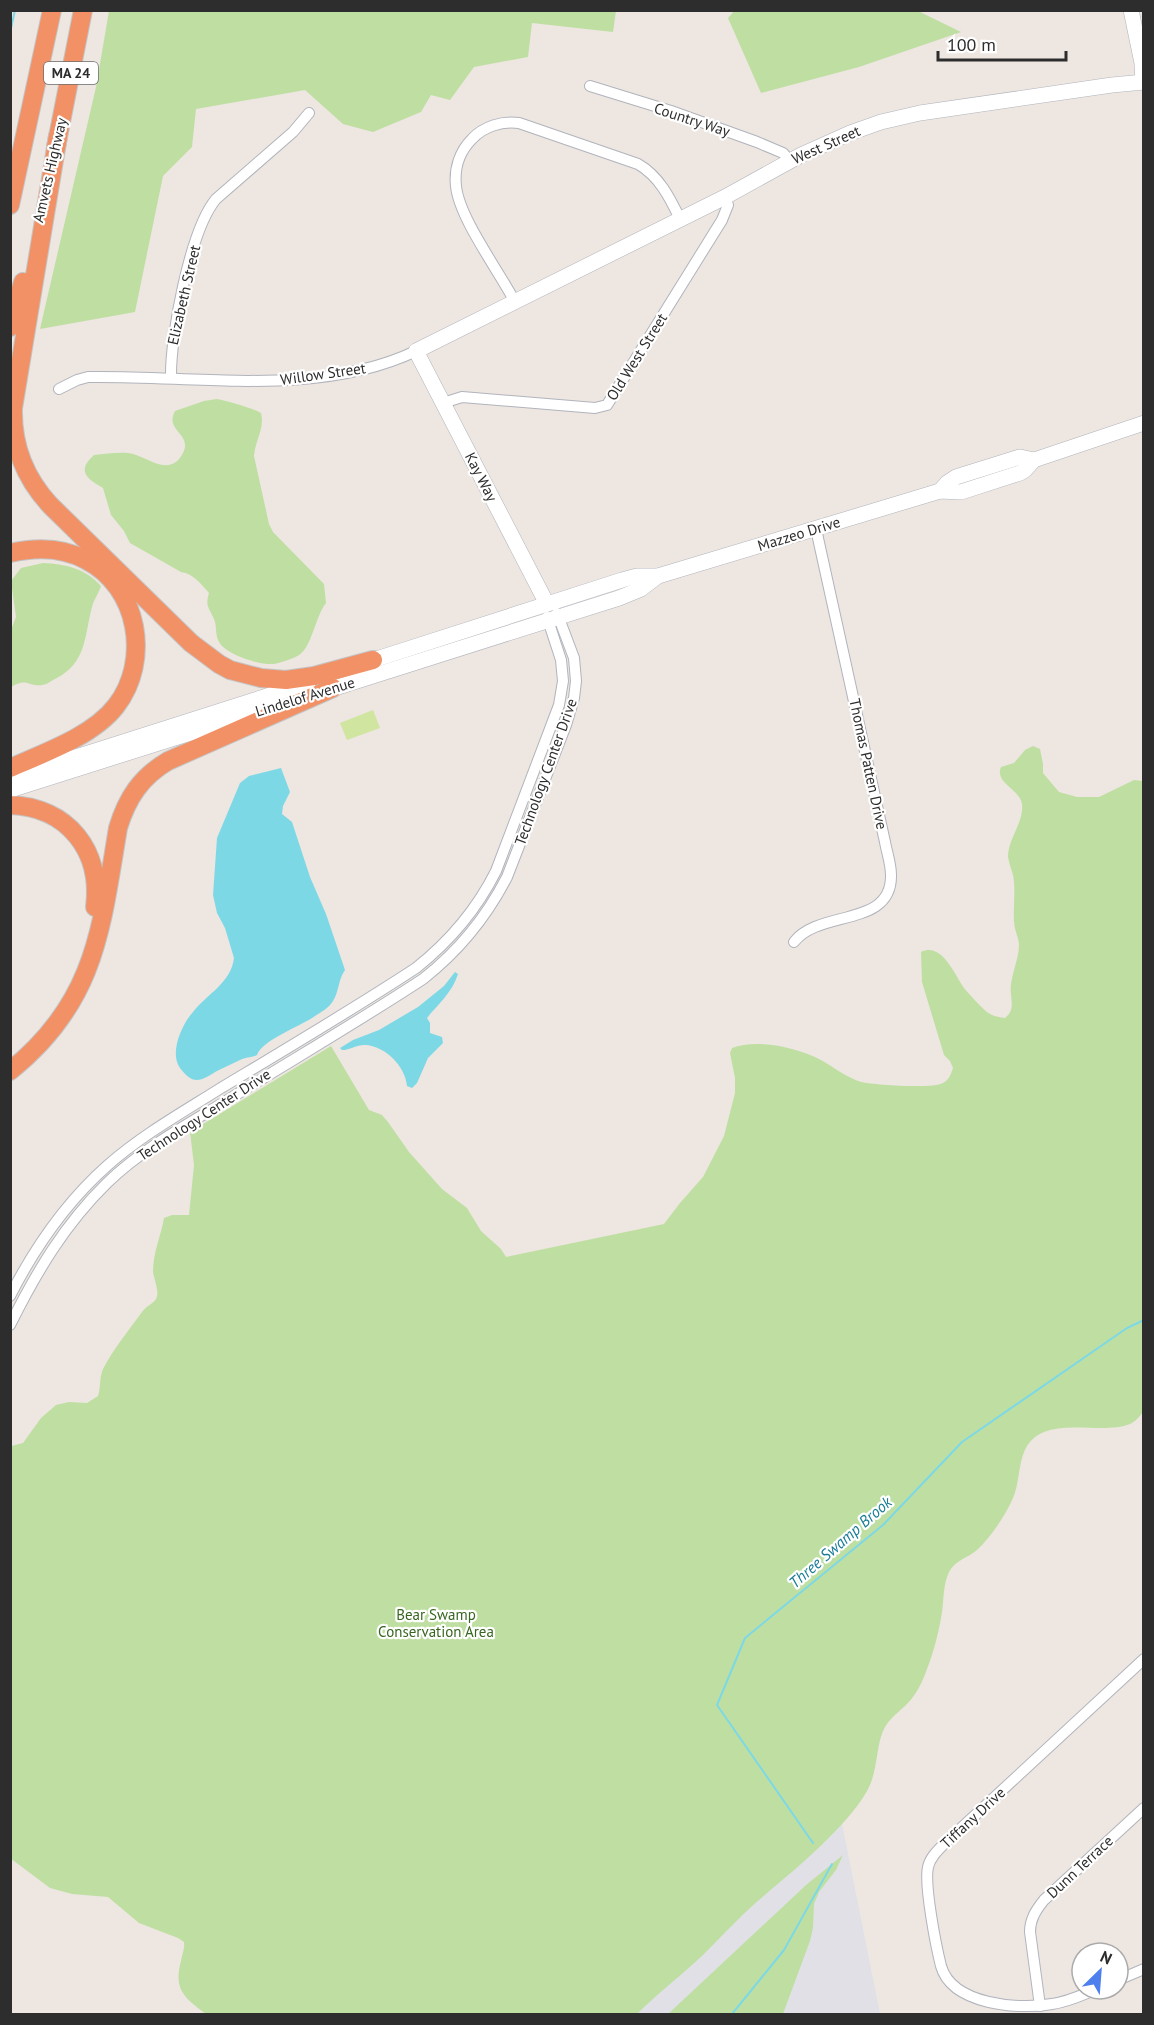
<svg xmlns="http://www.w3.org/2000/svg" width="1154" height="2025" font-family="'PT Sans',sans-serif">
  <style>
    .industrial { fill: #e1e0e7 }
    .green { fill: #bfdfa2 }
    .pitch { fill: #d0e59f }
    .water { fill: #7dd8e6 }
    .lines { fill: none; stroke-linecap: round; stroke-linejoin: round }
    .stream { stroke: #7dd8e6; stroke-width: 2 }
    .street-casing { stroke: #b1b4bc; stroke-width: 12 }
    .secondary-casing { stroke: #b1b4bc; stroke-width: 16 }
    .highway-casing { stroke: #c4c4c4; stroke-width: 20 }
    .street { stroke: #fff; stroke-width: 10 }
    .secondary { stroke: #fff; stroke-width: 15 }
    .highway { stroke: #f29166; stroke-width: 18 }
    .labels { text-anchor: middle; stroke-width: 4.5; stroke-linejoin: round; paint-order: stroke }
    .shield { fill: #fff; stroke: #6c6c6c; stroke-width: 1.5 }
    .shield-label { font-size: 14px; font-weight: bold; fill: #2d2d2d }
    .street-label { font-size: 15px; fill: #2d2d2d; stroke: #fff }
    .park-label { font-size: 15px; fill: #386621; stroke: #fff }
    .water-label { font-size: 16px; font-style: italic; fill: #187b96; stroke: #fff }
  </style>
  <rect width="100%" height="100%" fill="#ede6e1"/>
  <polygon class="industrial" points="841,1819 880,2014 629,2014"/>
  <g class="green">
    <polygon points="735,10 918,11 961,32 859,67 761,93 728,18"/>
    <polygon points="109,11 109,10 616,11 613,32 532,23 528,57 474,67 450,100 431,95 421,112 373,132 343,124 305,90 196,109 192,147 163,176 135,312 40,329 96,87"/>
    <path d="M217,399C231,402 249,407 261,413C265,428 255,441 254,456L269,524L273,532L324,584L326,603C315,617 312,647 299,655C295,658 277,664 273,664C259,665 225,654 219,642C215,635 217,626 214,619C209,607 205,607 209,593C201,584 194,574 181,572L130,543L124,531L111,515L103,488C87,479 76,471 94,455C105,454 117,452 128,453C145,454 169,480 183,453C193,434 164,431 175,411L204,401Z"/>
    <path d="M43,563C65,564 85,568 101,586C99,593 94,599 92,607C84,637 87,663 55,679C51,681 46,685 42,685C28,687 28,677 11,687V630L16,617L11,581L21,568Z"/>
    <path d="M1033,746L1040,749L1043,764V773L1059,792L1077,797H1099L1134,780L1143,781V1412C1140,1416 1135,1422 1130,1424C1101,1436 1048,1414 1027,1446C1018,1461 1020,1482 1013,1498C1005,1516 991,1537 977,1550C968,1558 955,1560 949,1572C943,1585 944,1598 942,1612C939,1631 934,1651 927,1669C923,1681 916,1695 907,1704C899,1712 891,1717 885,1727C875,1745 879,1770 867,1791C848,1825 796,1869 766,1894C744,1912 724,1934 704,1954C682,1975 658,1993 637,2014H206C185,1998 173,1990 181,1961C182,1954 185,1949 184,1942L178,1938L139,1923L108,1897L72,1894L50,1888L10,1858L11,1446L23,1443L41,1418L56,1405L69,1402L87,1403L98,1396C101,1387 99,1378 103,1369C114,1348 129,1330 142,1312C146,1306 153,1304 156,1299C160,1293 154,1279 153,1272C153,1252 161,1236 164,1218L172,1215H189L194,1165L190,1132L331,1046L369,1110L382,1115L388,1122L409,1152L442,1189L467,1208L481,1231L501,1249L506,1257L664,1224L680,1203L703,1177L724,1136L735,1093V1078L730,1053L732,1048C757,1038 798,1048 821,1060C835,1068 846,1077 861,1082C874,1085 933,1089 943,1083C949,1080 951,1074 953,1068L950,1061L944,1055L922,982L921,952C942,942 954,974 964,988C967,992 983,1009 987,1012C992,1016 999,1017 1005,1018C1017,1008 1009,998 1011,984C1013,970 1019,958 1019,944C1018,936 1014,929 1014,921C1013,906 1016,890 1013,875C1011,868 1009,863 1008,857C1008,838 1024,823 1022,804C1020,789 994,783 1001,767L1014,763L1025,750Z"/>
    <polygon points="843,1855 836,1870 819,1892 814,1904 813,1928 810,1941 783,2014 668,2014 806,1885"/>
  </g>
  <polygon class="pitch" points="373,710 380,728 347,740 340,723"/>
  <g class="water">
    <path d="M281,768L290,792L283,806L282,814L292,822L310,877L326,914L345,970C338,980 339,992 333,1001C329,1008 321,1012 315,1016C301,1026 262,1040 257,1055C251,1058 245,1057 240,1060C233,1063 226,1067 219,1070C202,1079 195,1088 180,1068C169,1053 182,1024 193,1012C207,994 231,983 234,958L225,928L217,913L213,895L217,838L240,783L249,776Z"/>
    <path d="M455,972L458,974C452,993 438,1004 427,1018L430,1023V1033L442,1037L443,1043L428,1058L417,1083L412,1088L407,1086C405,1066 386,1047 366,1045C358,1044 350,1050 342,1050L340,1048L353,1040L379,1030L418,1007L444,986Z"/>
  </g>
  <g class="lines">
    <g class="stream">
      <polyline points="10,33 15,10"/>
      <polyline points="813,1843 717,1705 745,1638 883,1525 962,1442 1127,1328 1144,1320"/>
      <polyline points="732,2014 784,1950 832,1864"/>
    </g>
    <defs>
      <g id="street">
        <polyline points="590,86 671,111 757,142 783,153 790,161"/>
        <path d="M515,302C499,271 459,218 456,186C454,168 460,151 472,139C484,126 502,121 519,123L638,164C659,176 670,198 680,219"/>
        <path d="M171,378C170,337 190,230 216,199L293,132L309,113"/>
        <path d="M59,389L77,380L88,377C195,375 317,398 416,351"/>
        <polyline points="443,403 462,397 595,408 607,405 722,220 728,205 725,197"/>
        <path d="M794,942C819,909 892,928 891,875C891,864 887,853 885,842L816,529"/>
        <path d="M10,1296C35,1247 66,1202 108,1165C142,1135 183,1112 221,1088C286,1049 352,1010 416,968C450,941 476,911 496,871L559,705L563,681L561,660L547,617"/>
        <path d="M10,1325C36,1273 64,1225 107,1183C142,1149 185,1126 226,1101C292,1060 359,1021 423,979C460,950 486,918 507,877L566,725L574,698L576,681L574,658L557,613"/>
        <polyline points="1118,1980 1144,1969"/>
        <path d="M1097,1989C1082,1995 1068,2002 1052,2004C1019,2010 952,2005 941,1966C936,1946 924,1885 928,1867C930,1858 937,1851 944,1844L1144,1659"/>
        <path d="M1040,2006L1030,1932C1030,1919 1036,1910 1044,1900L1144,1808"/>
      </g>
      <g id="secondary">
        <polyline points="1131,10 1142,63 1143,82"/>
        <polyline points="940,491 947,483 956,477 1020,457 1034,460"/>
        <polyline points="547,604 416,351 725,197 801,155 850,133 881,122 920,113 1112,85 1144,82"/>
        <polyline points="364,663 622,580 637,576 658,576 940,491 961,492 1020,473 1025,470 1034,460 1144,423"/>
        <polyline points="322,692 619,598 641,589 658,576"/>
        <polyline points="10,778 308,683"/>
        <polyline points="10,790 279,705"/>
      </g>
      <g id="highway">
        <path d="M58,136L13,408C12,446 25,478 50,505L191,643L219,664L230,670L261,678L286,680L314,676L373,660"/>
        <polyline points="56,147 83,10"/>
        <polyline points="10,205 52,10"/>
        <polyline points="10,327 23,282"/>
        <path d="M10,553C36,547 62,547 86,560C139,587 151,661 116,706C93,736 44,753 10,768"/>
        <path d="M10,805C68,807 102,851 95,907"/>
        <path d="M10,1071C96,1002 101,929 118,828C127,798 141,777 168,761L333,688"/>
      </g>
    </defs>
    <use href="#street" class="street-casing"/>
    <use href="#secondary" class="secondary-casing"/>
    <use href="#highway" class="highway-casing"/>
    <use href="#street" class="street"/>
    <use href="#secondary" class="secondary"/>
    <use href="#highway" class="highway"/>
  </g>
  <g class="labels">
    <rect class="shield" x="44" y="62" width="54" height="22" rx="4.5"/>
    <g class="shield-label">
      <text x="71" y="78">MA 24</text>
    </g>
    <g class="street-label">
      <text transform="translate(692 120) rotate(18)" y="5">Country Way</text>
      <text transform="translate(826 145) rotate(-24)" y="5">West Street</text>
      <text transform="translate(50 170) rotate(-77)" y="5">Amvets Highway</text>
      <text transform="translate(184 295) rotate(-77)" y="5">Elizabeth Street</text>
      <text transform="translate(637 357) rotate(-58)" y="5">Old West Street</text>
      <text transform="translate(323 374) rotate(-8)" y="5">Willow Street</text>
      <text transform="translate(481 477) rotate(63)" y="5">Kay Way</text>
      <text transform="translate(799 534) rotate(-17)" y="5">Mazzeo Drive</text>
      <text transform="translate(305 697) rotate(-17)" y="5">Lindelof Avenue</text>
      <text transform="translate(868 764) rotate(78)" y="5">Thomas Patten Drive</text>
      <text transform="translate(546 772) rotate(-70)" y="5">Technology Center Drive</text>
      <text transform="translate(204 1115) rotate(-33)" y="5">Technology Center Drive</text>
      <text transform="translate(973 1818) rotate(-43)" y="5">Tiffany Drive</text>
      <text transform="translate(1080 1867) rotate(-43)" y="5">Dunn Terrace</text>
    </g>
    <g class="park-label">
      <text x="436" y="1620">Bear Swamp<tspan x="436" dy="17">Conservation Area</tspan></text>
    </g>
    <g class="water-label">
      <text transform="translate(840 1542) rotate(-41)" y="6">Three Swamp Brook</text>
    </g>
  </g>
  <rect width="1154" height="2025" fill="none" stroke="#2d2d2d" stroke-width="24"/>
  <g transform="translate(1100 1971) rotate(25)"><circle r="28" fill="#ffffff" stroke="#ababab" stroke-width="1.5"/>
  <path d="M0-4.5L10 22L0 15L-10 22Z" fill="#4e80ed"/>
  <text y="-9" font-size="16" font-weight="bold" text-anchor="middle" fill="#2d2d2d">N</text>
  </g>
  <path d="M938 51v9h128v-9" fill="none" stroke="#2d2d2d" stroke-width="3"/>
  <text x="947" y="51" font-size="18" fill="#2d2d2d" stroke="#ffffff" stroke-width="4.5" paint-order="stroke">100 m</text>
</svg>
